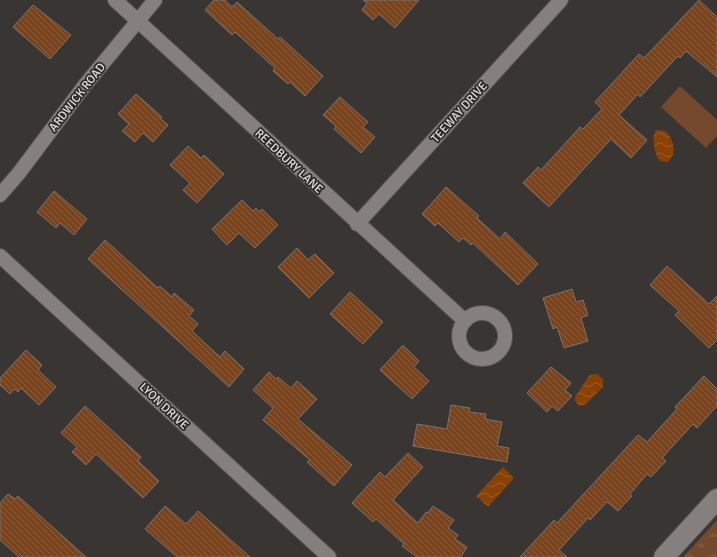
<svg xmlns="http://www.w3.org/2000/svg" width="717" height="557" font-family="Signika,sans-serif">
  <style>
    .grass { fill: url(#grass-tufts) }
    .pitch { fill: #74492e }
    .water { fill: url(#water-waves) }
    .building { fill: url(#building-back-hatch); stroke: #777370 }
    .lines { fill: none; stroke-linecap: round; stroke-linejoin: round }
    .street-casing { stroke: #575351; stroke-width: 16 }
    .secondary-casing { stroke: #575351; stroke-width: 22 }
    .street { stroke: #85807d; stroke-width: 14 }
    .secondary { stroke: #85807d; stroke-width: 20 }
    .labels { text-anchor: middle; stroke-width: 3.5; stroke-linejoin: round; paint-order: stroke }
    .street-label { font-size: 12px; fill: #e1dedd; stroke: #2f2b29 }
  </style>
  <defs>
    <pattern id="grass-tufts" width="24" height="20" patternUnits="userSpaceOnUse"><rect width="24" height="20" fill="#74492e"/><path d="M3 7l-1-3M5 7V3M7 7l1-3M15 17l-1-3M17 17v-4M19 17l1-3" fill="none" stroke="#88634c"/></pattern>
    <pattern id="water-waves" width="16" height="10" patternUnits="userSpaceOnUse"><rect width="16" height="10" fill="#894204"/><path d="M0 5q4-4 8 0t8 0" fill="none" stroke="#995d28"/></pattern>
    <pattern id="building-back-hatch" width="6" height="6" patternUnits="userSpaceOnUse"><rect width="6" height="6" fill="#7b431c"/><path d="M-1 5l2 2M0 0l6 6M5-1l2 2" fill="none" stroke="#8d5e3d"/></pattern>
  </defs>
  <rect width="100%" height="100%" fill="#393533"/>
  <polygon class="grass" points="717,520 717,557 683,557"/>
  <polygon class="pitch" points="680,86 717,120 717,136 706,148 661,107"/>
  <g class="water">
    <path d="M656,130L665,131C674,139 678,155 667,162L660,161C655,157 651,136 656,130Z"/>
    <polygon points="597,374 603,379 603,387 585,405 579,406 575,401 575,397 587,379 590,375"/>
    <polygon points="503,467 514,478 488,507 476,496"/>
  </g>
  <g class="building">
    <polygon points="214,0 225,0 232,7 237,2 278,39 280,37 323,76 305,96 290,82 288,84 273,71 275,68 235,32 232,35 205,10"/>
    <polygon points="363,0 419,0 395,28 379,14 373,20 362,10 367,3"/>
    <polygon points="699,0 717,17 717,77 686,51 680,58 678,56 640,97 638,94 619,115 647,140 631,158 611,139 549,207 523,183 538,167 541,170 580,127 583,129 602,109 595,102 639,54 644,58"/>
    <polygon points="33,5 71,35 50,59 13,27"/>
    <polygon points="136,94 162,117 160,118 168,125 153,142 143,133 135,142 122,131 129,124 118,114"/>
    <polygon points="340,97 368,122 363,127 375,137 361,153 334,129 336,126 323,115"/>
    <polygon points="188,146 201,158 204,155 224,174 197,203 183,190 190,183 170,165"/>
    <polygon points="446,187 479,216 477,218 500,239 505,232 538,264 518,285 473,243 471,245 463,238 459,242 438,223 435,226 422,214"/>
    <polygon points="54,191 87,219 74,235 60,223 56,228 37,212"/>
    <polygon points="242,200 253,211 256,208 259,212 262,209 278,225 255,248 239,233 227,245 212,229"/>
    <polygon points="105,240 158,288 160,286 172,297 174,293 194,310 189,316 198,324 192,331 220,357 225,351 244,369 229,387 88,259"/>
    <polygon points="297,248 308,260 315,254 334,273 309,298 278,267"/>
    <polygon points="667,266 709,304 717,296 717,340 709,348 675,315 679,311 650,285"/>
    <polygon points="572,289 576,302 583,300 588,315 581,318 588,341 564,348 557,327 553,329 543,298"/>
    <polygon points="350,292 383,322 363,344 330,314"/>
    <polygon points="403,345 419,361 414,367 429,381 412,399 380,370"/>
    <polygon points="26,350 42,365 38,370 56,387 39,405 21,388 18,392 14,389 10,394 0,385 0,378"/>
    <polygon points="551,367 571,383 565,390 572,396 558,411 552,406 547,412 527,393"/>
    <polygon points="269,372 276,379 278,377 291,388 297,381 317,399 298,419 352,465 334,486 307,462 310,460 263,420 273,408 253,390"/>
    <polygon points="704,376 717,389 717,406 697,428 693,424 662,458 666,461 651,477 647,474 630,494 632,496 618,511 607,502 590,520 588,518 559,550 567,557 520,557 554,520 557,523 638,435 647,442 677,409 675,407"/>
    <polygon points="451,405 470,408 469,412 486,414 485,419 502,422 497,446 509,448 507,462 413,446 417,424 447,429"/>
    <polygon points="85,406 141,457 138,461 159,481 143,498 96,454 86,465 72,452 77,447 61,433"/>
    <polygon points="408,453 423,467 393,500 418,523 426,512 428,513 433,506 454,520 448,528 458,535 455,539 467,547 461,557 417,557 402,546 404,544 376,519 373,522 352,503 380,472 385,477"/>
    <polygon points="8,494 15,499 18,496 86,557 19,557 0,540 0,503"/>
    <polygon points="165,506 186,524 198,511 250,557 177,557 145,529"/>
  </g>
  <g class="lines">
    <defs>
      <g id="street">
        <polyline points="115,0 465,321"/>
        <polyline points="0,195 19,173 85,85 155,0"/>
        <polyline points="357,224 561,0"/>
        <polyline points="0,256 329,557"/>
        <circle cx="482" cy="336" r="23"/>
      </g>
      <polyline id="secondary" points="664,557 717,499"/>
    </defs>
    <use href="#street" class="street-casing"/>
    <use href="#secondary" class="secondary-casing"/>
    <use href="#street" class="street"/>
    <use href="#secondary" class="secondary"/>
  </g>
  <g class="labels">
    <g class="street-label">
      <text transform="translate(77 97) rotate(-52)" y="4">ARDWICK ROAD</text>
      <text transform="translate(459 112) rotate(-48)" y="4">TEEWAY DRIVE</text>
      <text transform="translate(289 161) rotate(43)" y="4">REEDBURY LANE</text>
      <text transform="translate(164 406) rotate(43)" y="4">LYON DRIVE</text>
    </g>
  </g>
</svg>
